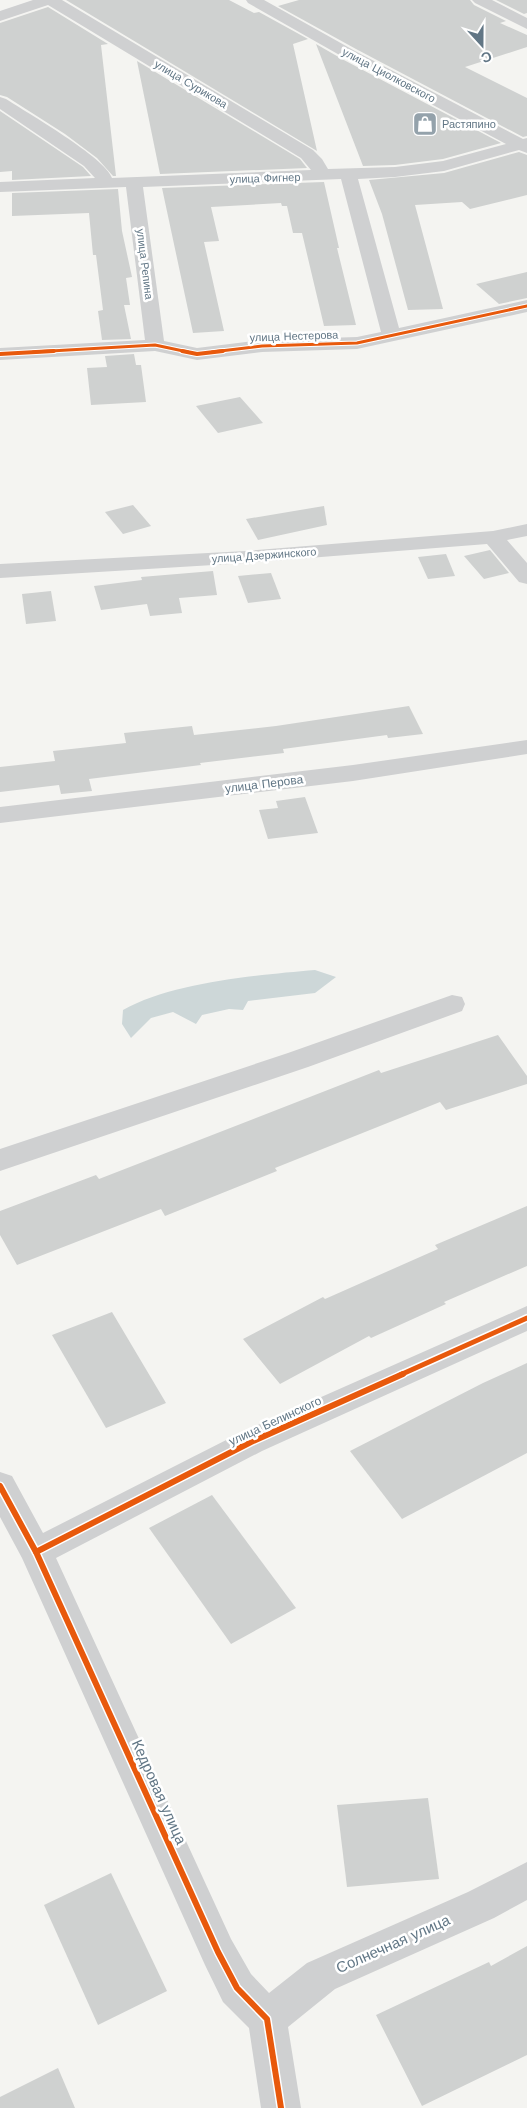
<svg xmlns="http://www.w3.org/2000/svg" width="527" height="2108" font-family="'Work Sans',sans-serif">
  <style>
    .water { fill: #cdd7d8 }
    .building { fill: #cfd1d0 }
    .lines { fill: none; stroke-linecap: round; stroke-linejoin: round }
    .minor { fill: #cfd0d1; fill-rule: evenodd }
    .cycleway-far3-casing { stroke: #fff; stroke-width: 5 }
    .cycleway-far2-casing { stroke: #fff; stroke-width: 6 }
    .cycleway-far1-casing { stroke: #fff; stroke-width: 8 }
    .cycleway-casing { stroke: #fff; stroke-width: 9 }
    .cycleway-far3 { stroke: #e8590c; stroke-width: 3 }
    .cycleway-far2 { stroke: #e8590c; stroke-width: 4 }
    .cycleway-far1 { stroke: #e8590c; stroke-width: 5 }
    .cycleway { stroke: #e8590c; stroke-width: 6 }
    .labels { text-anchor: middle; stroke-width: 5; stroke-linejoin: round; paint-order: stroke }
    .far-street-label { font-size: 11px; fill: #617685; stroke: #fff }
    .far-poi-label { font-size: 11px; fill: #617685; stroke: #fff; text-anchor: start }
    .street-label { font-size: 12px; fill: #617685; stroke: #fff }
    .near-street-label { font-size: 15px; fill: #617685; stroke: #fff }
  </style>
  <rect width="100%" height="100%" fill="#f4f4f1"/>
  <path class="water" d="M315,970L336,977L315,993L248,1001L243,1010L229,1009L202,1015L196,1024L173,1012L151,1018L131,1038L122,1024L123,1010C173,982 258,975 315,970Z"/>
  <g class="building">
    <polygon points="66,0 229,0 254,13 259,12 308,39 293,44 317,151"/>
    <polygon points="299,0 470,0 474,5 506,21 500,23 527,35 527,47 465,67 527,98 527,136 523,137 356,49 278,6"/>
    <polygon points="496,0 527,0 527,13 524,14"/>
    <polygon points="48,7 108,44 101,45 116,176 113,176 97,158 65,134 7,97 0,95 0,23"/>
    <polygon points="316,44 342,59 501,143 443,159 395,165 363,166"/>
    <polygon points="137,61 300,159 307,168 160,174"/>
    <polygon points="0,111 83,167 91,176 12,180 12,171 0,172"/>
    <polygon points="519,152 527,155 527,195 470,209 462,202 415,205 443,309 408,310 382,214 369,180 444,173"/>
    <polygon points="324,182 339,248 337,248 356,325 324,326 302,233 293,233 287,206 282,206 281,203 211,207 219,241 204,242 224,331 193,333 162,188"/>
    <polygon points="118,189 122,231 132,277 126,278 130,305 124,305 131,339 102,340 98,311 103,310 96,255 93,255 89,213 12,216 12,193"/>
    <polygon points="527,272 527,298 499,304 476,284"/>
    <polygon points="134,354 136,365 141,365 146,402 91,405 87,368 107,367 105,356"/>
    <polygon points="240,397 263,423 218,433 196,406"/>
    <polygon points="133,505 151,526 123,534 105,512"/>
    <polygon points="324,506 327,525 258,540 246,519"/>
    <polygon points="490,550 509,573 484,579 464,556"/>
    <polygon points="446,554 455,576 428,579 418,557"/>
    <polygon points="213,571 217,595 179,598 182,613 150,616 147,604 101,610 94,586 142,580 141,577"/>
    <polygon points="271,573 281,599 248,603 238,576"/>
    <polygon points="51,591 56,621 26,624 22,594"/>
    <polygon points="409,706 423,734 388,738 387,735 283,749 284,753 200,763 201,765 89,779 92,791 61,794 59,785 0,792 0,767 55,761 53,751 126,743 124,733 192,726 194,735 276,726"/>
    <polygon points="305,797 318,833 268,839 259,810 278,808 276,801"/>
    <polygon points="498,1035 527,1076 527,1084 446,1110 440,1102 275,1168 277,1171 165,1216 161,1209 17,1265 0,1235 0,1211 96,1175 99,1179 379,1070 381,1073"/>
    <polygon points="527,1206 527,1266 444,1302 446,1304 371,1338 369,1336 280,1384 243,1339 323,1297 325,1299 438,1249 435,1245"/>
    <polygon points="112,1312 166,1403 106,1428 52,1335"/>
    <polygon points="527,1363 527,1453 402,1519 350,1451 483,1383"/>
    <polygon points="212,1495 296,1608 231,1644 149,1528"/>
    <polygon points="428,1798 439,1879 347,1887 337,1805"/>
    <polygon points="111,1873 167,1991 98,2025 44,1905"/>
    <polygon points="527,1946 527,2055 422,2106 376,2015 489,1962 491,1966"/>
    <polygon points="58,2068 75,2108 0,2108 0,2097"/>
  </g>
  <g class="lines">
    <g class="minor">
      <path d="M33,0H62L313,150L322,159L328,169L395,167L443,161L506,144L343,57L248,3L246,0H264L355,51L523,139L527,138V153L519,150L444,171L395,177L358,179L399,328L527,300V312L357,349L262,352L197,360L155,351L0,360V348L145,340L126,187L0,192V182L95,178L84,166L0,109V97L6,99C26,112 106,158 112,178L311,170L301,158L48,5L0,21V11ZM341,179L381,332L357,337L262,340L197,348L164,341L143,187Z"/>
      <polygon points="472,0 492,0 527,18 527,29 475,3"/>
      <polygon points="527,524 527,536 507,540 527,563 527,584 519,582 487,544 246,563 0,578 0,564 246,551 493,531"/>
      <polygon points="527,740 527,754 353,781 0,823 0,807 353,765"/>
      <polygon points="452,995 462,997 465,1004 462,1011 308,1067 0,1171 0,1149 288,1053"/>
      <polygon points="527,1306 527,1331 262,1451 56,1558 231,1939 251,1974 269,1993 307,1963 468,1892 527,1862 527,1900 494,1918 335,1989 288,2027 301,2108 261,2108 249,2028 223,2002 205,1965 22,1558 0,1517 0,1472 12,1476 43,1533 240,1433"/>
    </g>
    <defs>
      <g id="cycleway-far3">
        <polyline points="33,352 155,345 188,352"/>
        <polyline points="212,352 262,346 357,343 527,306"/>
      </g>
      <g id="cycleway-far2">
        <polyline points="182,351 197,354 223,351"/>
        <polyline points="0,354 54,351"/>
      </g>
      <polyline id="cycleway-far1" points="400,1375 527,1318"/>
      <g id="cycleway">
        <polyline points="0,1486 36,1552 218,1952 237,1988 267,2019 281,2108"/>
        <polyline points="36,1552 251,1442 403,1374"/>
      </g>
    </defs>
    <use href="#cycleway-far3" class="cycleway-far3-casing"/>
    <use href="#cycleway-far2" class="cycleway-far2-casing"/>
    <use href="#cycleway-far1" class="cycleway-far1-casing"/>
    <use href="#cycleway" class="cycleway-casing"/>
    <use href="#cycleway-far3" class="cycleway-far3"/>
    <use href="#cycleway-far2" class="cycleway-far2"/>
    <use href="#cycleway-far1" class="cycleway-far1"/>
    <use href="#cycleway" class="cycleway"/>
  </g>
  <defs>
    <symbol id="shop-square" viewBox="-11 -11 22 22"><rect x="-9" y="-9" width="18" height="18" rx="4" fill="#94a2ab" stroke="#fff"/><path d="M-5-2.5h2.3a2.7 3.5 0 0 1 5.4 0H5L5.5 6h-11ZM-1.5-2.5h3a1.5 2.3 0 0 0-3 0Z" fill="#fff"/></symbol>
  </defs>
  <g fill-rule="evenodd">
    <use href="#shop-square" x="411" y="110" width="28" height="28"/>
  </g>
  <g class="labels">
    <g class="far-street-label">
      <text transform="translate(389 75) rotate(28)" y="4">улица Циолковского</text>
      <text transform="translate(191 84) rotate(31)" y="4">улица Сурикова</text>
      <text transform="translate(265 178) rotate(-2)" y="4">улица Фигнер</text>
      <text transform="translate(145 264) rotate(83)" y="4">улица Репина</text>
      <text transform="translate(294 336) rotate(-2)" y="4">улица Нестерова</text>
      <text transform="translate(264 555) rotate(-4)" y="4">улица Дзержинского</text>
    </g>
    <g class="far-poi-label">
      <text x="442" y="128">Растяпино</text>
    </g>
    <g class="street-label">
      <text transform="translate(264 784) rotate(-7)" y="4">улица Перова</text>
      <text transform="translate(275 1421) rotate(-25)" y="4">улица Белинского</text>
    </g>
    <g class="near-street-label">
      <text transform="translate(159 1792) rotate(66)" y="5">Кедровая улица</text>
      <text transform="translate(393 1944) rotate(-24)" y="5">Солнечная улица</text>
    </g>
  </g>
  <g transform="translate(482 45) rotate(159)" stroke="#ffffff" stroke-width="4" paint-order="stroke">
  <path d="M0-4L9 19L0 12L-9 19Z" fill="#617685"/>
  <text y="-8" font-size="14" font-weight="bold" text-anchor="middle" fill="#617685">С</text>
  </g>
</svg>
